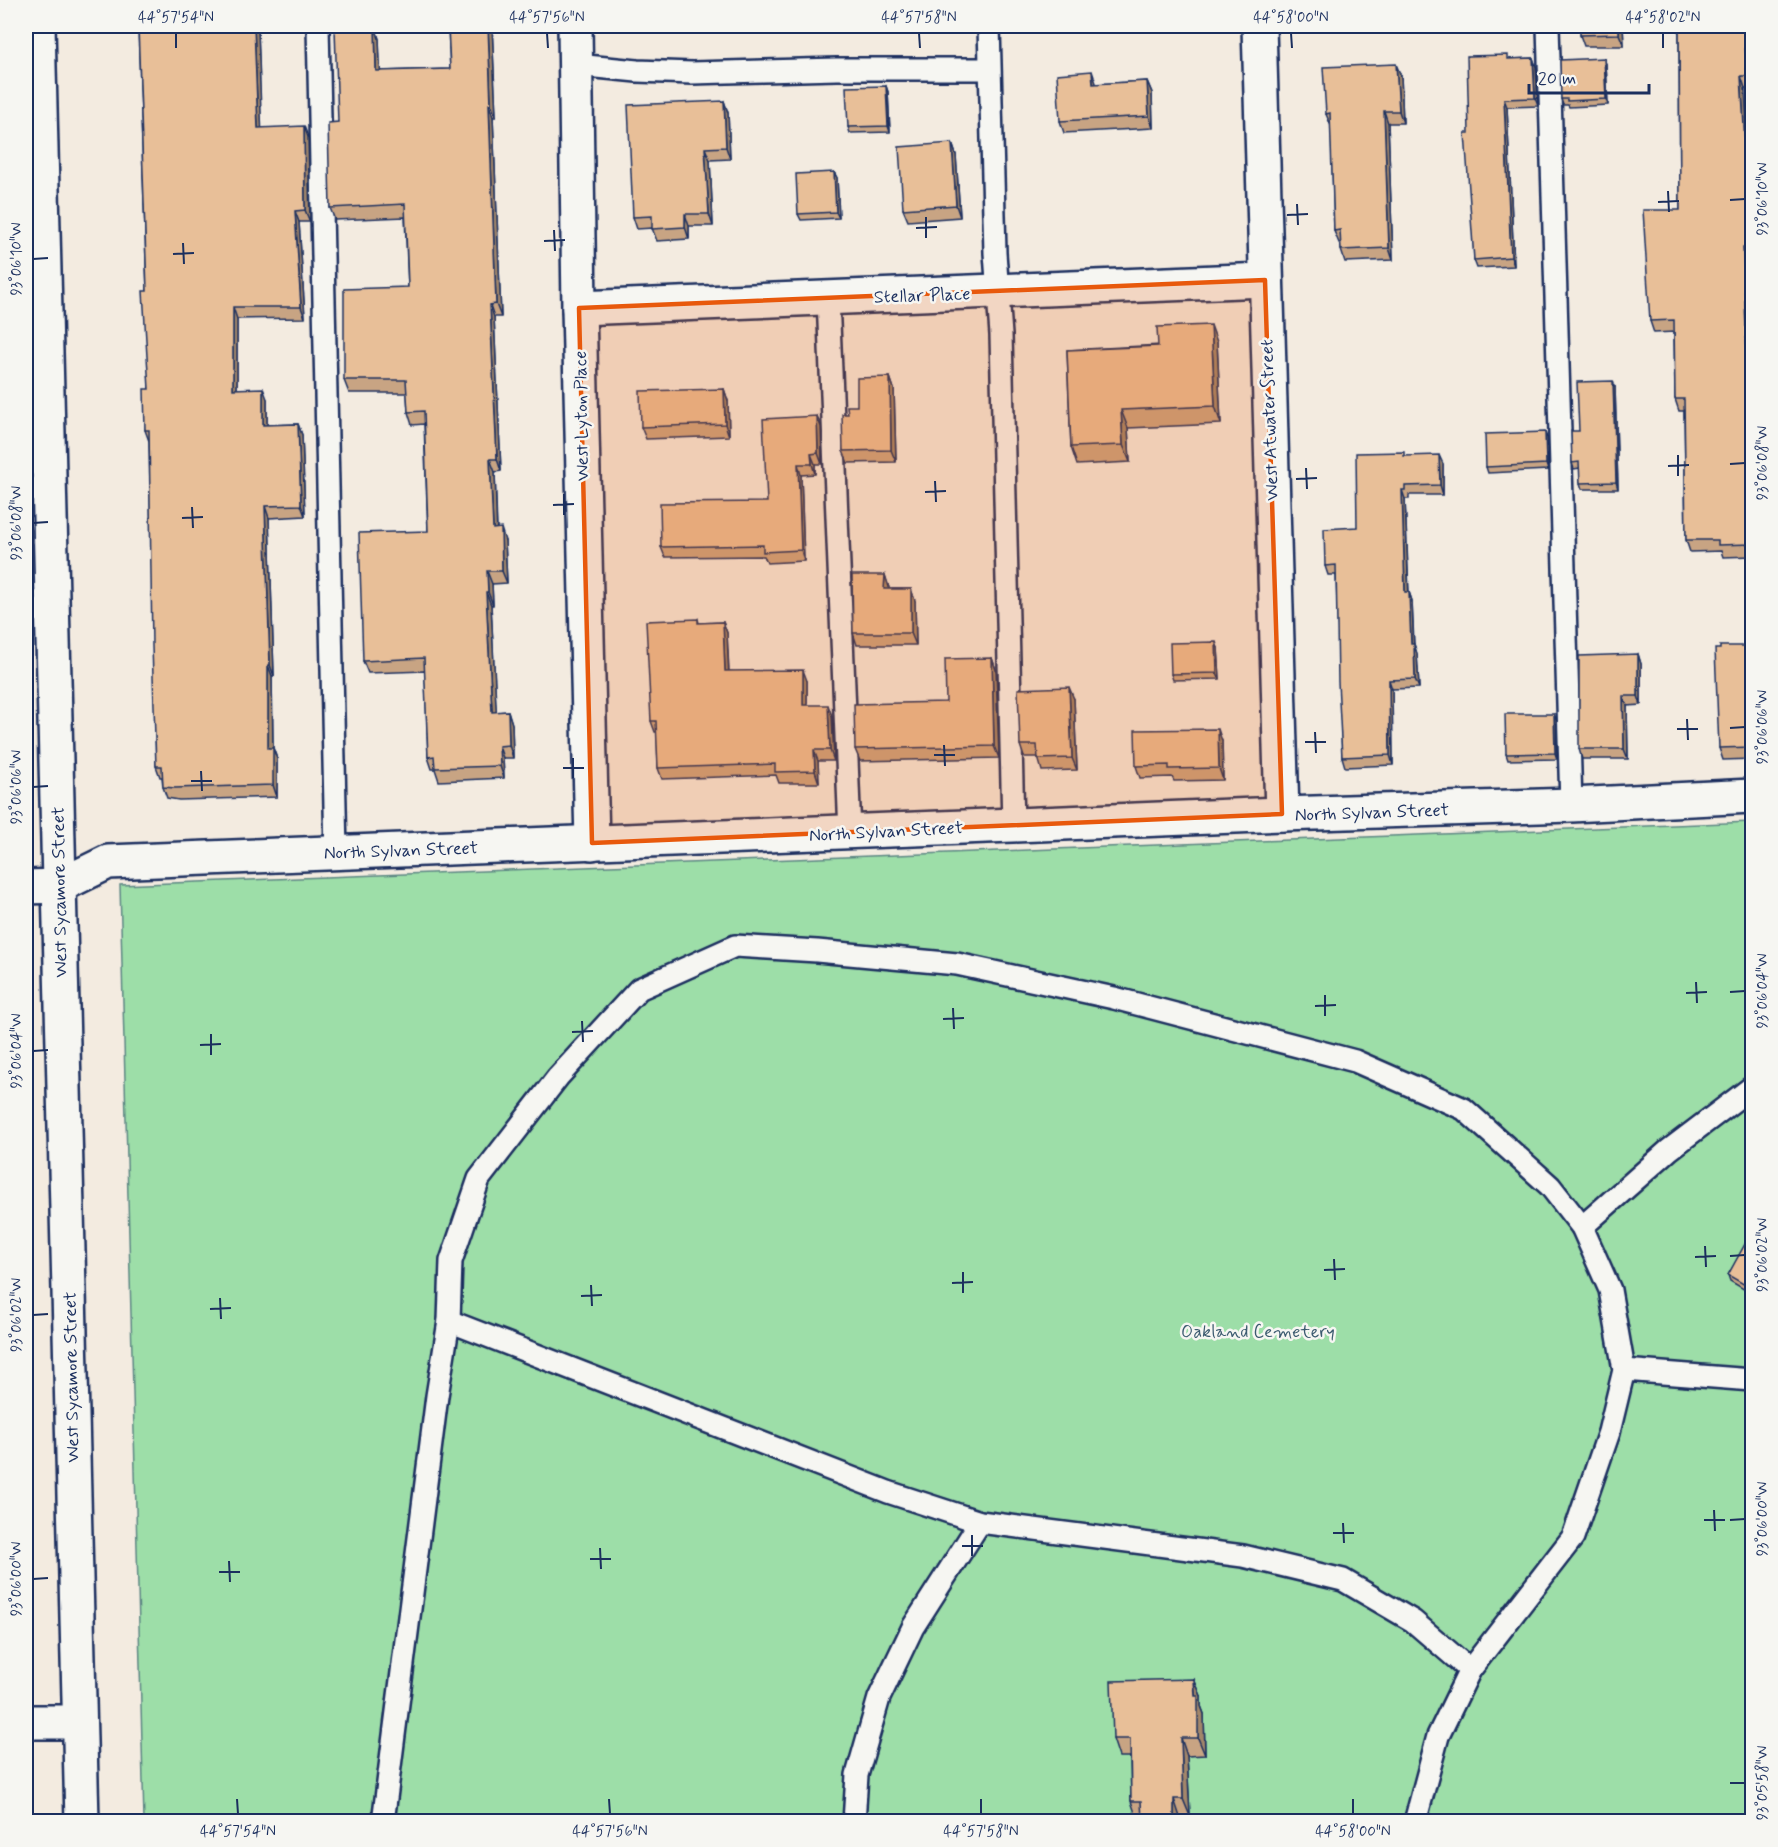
<svg xmlns="http://www.w3.org/2000/svg" width="1778" height="1847" font-family="Mynerve,sans-serif">
  <style>
    .green { fill: #9ddea8; stroke: #5c8683; stroke-width: 1.5 }
    .lines { fill: none; stroke-linecap: round; stroke-linejoin: round }
    .lane-casing { stroke: #1b2f5e; stroke-width: 26 }
    .street-casing { stroke: #1b2f5e; stroke-width: 38 }
    .secondary-casing { stroke: #1b2f5e; stroke-width: 38 }
    .lane { stroke: #f6f6f2; stroke-width: 21 }
    .street { stroke: #f6f6f2; stroke-width: 33 }
    .secondary { stroke: #f6f6f2; stroke-width: 33 }
    .wall { fill: #c8a483; stroke: #1b2f5e; stroke-width: 1.5 }
    .shaded-wall { fill: #a2866a; stroke: #1b2f5e; stroke-width: 1.5 }
    .building { fill: #e8bf98; stroke: #1b2f5e; stroke-width: 1.5 }
    .marked { fill: #e8590c; fill-opacity: 0.2; stroke: #e8590c; stroke-width: 4.5; stroke-linejoin: round }
    .ticks { fill: none; stroke: #1b2f5e; stroke-width: 2 }
    .labels { text-anchor: middle; stroke-width: 5; stroke-linejoin: round; paint-order: stroke }
    .street-label { font-size: 18px; fill: #1b2f5e; stroke: #f6f6f2 }
    .park-label { font-size: 18px; fill: #3c5b70; stroke: #f6f6f2 }
    .neatline { fill: none; stroke: #1b2f5e; stroke-width: 2 }
    .ticks-label { font-size: 15px; text-anchor: middle; fill: #1b2f5e }
  </style>
  <rect width="100%" height="100%" fill="#f3ebe0"/>
  <filter id="ink" filterUnits="userSpaceOnUse"><feTurbulence type="fractalNoise" baseFrequency=".0167" numOctaves="2"/><feDisplacementMap in="SourceGraphic" scale="12" xChannelSelector="R" yChannelSelector="G"/><feConvolveMatrix kernelMatrix="1 2 1 2 8 2 1 2 1" color-interpolation-filters="sRGB"/></filter>
  <g filter="url(#ink)">
    <polygon class="green" points="1752,822 1752,1821 144,1821 120,885"/>
    <g class="lines">
      <defs>
        <g id="lane">
          <polyline points="318,26 336,853"/>
          <polyline points="989,26 995,253 1001,335 1013,825"/>
          <polyline points="1548,26 1571,805"/>
          <polyline points="576,65 637,71 692,73 837,69 989,69"/>
          <polyline points="828,298 850,833"/>
          <polyline points="26,464 48,463"/>
          <polyline points="1582,1227 1669,1150 1752,1087"/>
          <polyline points="449,1321 888,1492 980,1522 1243,1556 1343,1580 1413,1621 1470,1670"/>
          <polyline points="1624,1370 1752,1380"/>
          <polyline points="383,1822 437,1396 449,1321 451,1261 479,1179 558,1077 639,989 735,946 817,951 957,964 1114,998 1355,1061 1464,1109 1550,1186 1582,1227 1610,1290 1624,1370 1609,1432 1573,1537 1470,1670 1438,1736 1415,1822"/>
          <polyline points="854,1822 857,1775 879,1698 913,1627 980,1522"/>
        </g>
        <g id="street">
          <polyline points="575,26 579,308 592,843"/>
          <polyline points="1259,26 1282,814"/>
          <polyline points="579,308 1265,280"/>
          <polyline points="26,887 59,886 108,862 1282,814 1571,805 1752,796"/>
          <polyline points="26,1722 79,1722"/>
        </g>
        <polyline id="secondary" points="38,26 82,1822"/>
      </defs>
      <use href="#lane" class="lane-casing"/>
      <use href="#street" class="street-casing"/>
      <use href="#secondary" class="secondary-casing"/>
      <use href="#lane" class="lane"/>
      <use href="#street" class="street"/>
      <use href="#secondary" class="secondary"/>
    </g>
    <g class="wall">
      <polygon points="138,26 296,26 296,28 258,30 261,128 308,137 310,222 299,222 305,318 237,319 237,389 267,399 267,425 298,424 302,435 305,516 269,518 274,676 272,676 273,748 277,759 277,797 179,800 167,798 163,787 162,777 160,777 156,766 149,441 145,430 149,389 147,291"/>
      <polygon points="375,26 379,39 380,71 450,69 448,26 492,26 496,117 493,117 501,317 494,317 501,471 495,472 497,529 505,541 507,583 492,584 493,605 491,605 496,712 508,711 512,724 513,758 503,758 504,778 439,781 435,769 432,769 428,757 425,671 368,673 363,661 428,531 424,424 412,425 408,412 407,393 349,393 344,380 408,287 405,217 335,220 330,208 338,122"/>
      <polygon points="1623,26 1624,46 1584,46 1580,35"/>
      <polygon points="1679,26 1752,26 1752,34 1748,34 1751,88 1745,88 1752,209 1752,259 1747,259 1752,402 1752,556 1723,557 1721,551 1690,552 1686,540 1684,411 1679,411 1675,399 1674,332 1654,333 1650,321 1680,210"/>
      <polygon points="1533,58 1536,67 1538,106 1507,107 1514,266 1477,268 1474,260 1469,133 1510,59"/>
      <polygon points="1606,64 1608,105 1569,107 1568,105 1563,105 1561,99"/>
      <polygon points="1401,76 1403,123 1388,123 1393,260 1345,262 1341,250 1341,243 1339,243 1334,231 1331,126 1326,114"/>
      <polygon points="1147,81 1152,93 1153,128 1064,133 1060,121 1096,84"/>
      <polygon points="886,86 888,92 890,132 850,133 848,127"/>
      <polygon points="724,101 728,113 730,159 710,160 713,226 689,226 689,239 657,241 652,228 637,229 633,217"/>
      <polygon points="952,143 956,155 960,217 908,221 903,209"/>
      <polygon points="834,172 837,178 839,218 801,220 798,214"/>
      <polygon points="1217,342 1221,424 1128,428 1130,462 1077,465 1071,447 1067,350"/>
      <polygon points="890,377 894,389 896,462 848,463 843,451 848,414"/>
      <polygon points="1615,387 1618,489 1582,489 1580,483 1580,468 1574,469 1572,463 1579,431"/>
      <polygon points="724,389 728,401 729,436 646,439 641,427"/>
      <polygon points="817,416 821,427 822,464 815,464 815,474 801,475 804,561 767,563 764,556 665,557 661,547 767,502"/>
      <polygon points="1547,438 1548,470 1488,473 1486,467"/>
      <polygon points="1405,456 1443,464 1443,495 1409,495 1409,499 1405,499 1409,592 1412,601 1414,644 1417,654 1419,688 1392,689 1393,765 1345,767 1342,757 1336,575 1328,575 1325,566 1357,527"/>
      <polygon points="885,575 889,589 911,589 915,601 916,645 857,645 853,633"/>
      <polygon points="698,619 699,623 723,622 727,633 729,671 807,681 807,705 832,716 834,761 818,761 819,783 779,783 776,775 662,779 658,768 657,732 655,732 651,721"/>
      <polygon points="1752,646 1752,759 1723,760 1719,748"/>
      <polygon points="1218,648 1220,679 1173,680 1171,674"/>
      <polygon points="1638,654 1641,664 1641,705 1627,706 1628,759 1582,759 1579,749"/>
      <polygon points="992,658 996,670 999,758 860,761 855,749 946,702"/>
      <polygon points="1074,699 1077,770 1042,771 1038,757 1024,757 1020,745"/>
      <polygon points="1554,714 1556,720 1557,759 1508,760 1506,754"/>
      <polygon points="1222,741 1223,780 1174,781 1172,777 1140,778 1136,766"/>
      <polygon points="1752,1236 1752,1294 1730,1281 1728,1275"/>
      <polygon points="1194,1679 1201,1696 1201,1706 1204,1714 1205,1755 1187,1756 1190,1816 1180,1817 1180,1821 1142,1821 1142,1818 1137,1819 1131,1801 1130,1757 1119,1757 1113,1739"/>
    </g>
    <g class="shaded-wall">
      <polygon points="254,26 256,26 258,30 262,140 258,128"/>
      <polygon points="375,26 379,39 381,84 376,71"/>
      <polygon points="488,26 492,26 496,117 491,104"/>
      <polygon points="1619,26 1623,26 1624,46 1619,34"/>
      <polygon points="1744,26 1745,26 1748,34 1751,88 1747,76"/>
      <polygon points="1533,58 1536,67 1538,106 1535,98"/>
      <polygon points="1604,58 1606,64 1608,105 1606,99"/>
      <polygon points="1396,64 1401,76 1403,123 1399,111"/>
      <polygon points="1092,71 1096,83 1097,96 1093,84"/>
      <polygon points="1741,76 1745,88 1752,220 1749,211"/>
      <polygon points="1147,81 1152,93 1153,128 1149,116"/>
      <polygon points="886,86 888,92 890,132 888,126"/>
      <polygon points="1504,99 1507,107 1514,266 1511,257"/>
      <polygon points="724,101 728,113 730,159 726,147"/>
      <polygon points="489,104 493,117 501,317 496,304"/>
      <polygon points="1384,111 1388,123 1393,260 1389,248"/>
      <polygon points="304,126 308,137 310,222 305,210"/>
      <polygon points="952,143 956,155 960,217 956,205"/>
      <polygon points="705,148 710,160 713,226 709,214"/>
      <polygon points="834,172 837,178 839,218 836,212"/>
      <polygon points="295,211 299,222 305,318 301,307"/>
      <polygon points="685,214 689,226 689,239 685,227"/>
      <polygon points="1743,247 1747,259 1752,402 1752,447 1750,440"/>
      <polygon points="490,305 494,317 501,471 497,459"/>
      <polygon points="233,307 237,319 237,400 233,389"/>
      <polygon points="1211,325 1217,342 1221,424 1215,406"/>
      <polygon points="890,377 894,389 896,462 891,450"/>
      <polygon points="1613,381 1615,387 1618,489 1616,482"/>
      <polygon points="263,388 267,399 267,436 263,425"/>
      <polygon points="724,389 728,401 729,436 725,424"/>
      <polygon points="1121,410 1128,428 1130,462 1123,445"/>
      <polygon points="817,416 821,427 822,464 818,453"/>
      <polygon points="298,424 302,435 305,516 301,505"/>
      <polygon points="1545,432 1547,438 1548,470 1546,464"/>
      <polygon points="811,454 815,464 815,474 812,464"/>
      <polygon points="1439,455 1443,464 1443,495 1440,485"/>
      <polygon points="490,459 495,472 497,541 493,529"/>
      <polygon points="798,464 801,475 804,561 801,550"/>
      <polygon points="1402,490 1405,499 1409,601 1405,592"/>
      <polygon points="265,506 269,518 274,676 270,665"/>
      <polygon points="501,528 505,541 507,583 502,571"/>
      <polygon points="487,571 492,584 493,605 488,592"/>
      <polygon points="885,575 889,587 889,601 884,589"/>
      <polygon points="911,589 915,601 916,645 911,633"/>
      <polygon points="486,592 491,605 497,725 492,712"/>
      <polygon points="1409,592 1412,601 1414,654 1411,644"/>
      <polygon points="723,622 727,633 729,682 725,671"/>
      <polygon points="1216,642 1218,648 1220,679 1217,673"/>
      <polygon points="1414,644 1417,654 1419,688 1415,679"/>
      <polygon points="1638,654 1641,664 1641,705 1638,696"/>
      <polygon points="992,658 996,670 999,758 994,746"/>
      <polygon points="268,665 272,676 273,748 277,759 277,797 273,785 268,748"/>
      <polygon points="803,670 807,681 807,717 803,705"/>
      <polygon points="1389,680 1392,689 1393,765 1390,755"/>
      <polygon points="1069,687 1074,699 1077,770 1072,758"/>
      <polygon points="1623,696 1627,706 1628,759 1624,749"/>
      <polygon points="828,705 832,716 834,761 830,750"/>
      <polygon points="508,711 512,724 513,758 509,745"/>
      <polygon points="1554,714 1556,720 1557,759 1555,753"/>
      <polygon points="1218,729 1222,741 1223,780 1219,768"/>
      <polygon points="499,746 503,758 504,778 500,766"/>
      <polygon points="814,750 818,761 819,783 815,771"/>
      <polygon points="1194,1679 1201,1696 1201,1706 1204,1714 1205,1755 1198,1738"/>
      <polygon points="1181,1738 1187,1756 1190,1816 1183,1799"/>
      <polygon points="1174,1799 1180,1817 1180,1821 1174,1821"/>
    </g>
    <g class="building">
      <polygon points="138,26 254,26 258,128 304,126 305,210 295,211 301,307 233,307 233,389 263,388 263,425 298,424 301,505 265,506 270,665 268,665 268,748 273,748 273,785 175,788 163,787 162,766 156,766 152,646 149,430 145,430 144,389 149,389 143,291 147,291"/>
      <polygon points="375,26 376,71 450,69 448,26 488,26 491,104 489,104 496,304 490,305 497,459 490,459 493,529 501,528 502,571 487,571 488,592 486,592 492,712 508,711 509,745 499,746 500,766 435,768 434,756 428,757 424,658 363,661 359,533 428,531 424,411 408,412 406,380 344,380 344,289 408,287 405,204 330,208 328,123 338,122 335,28"/>
      <polygon points="1580,26 1619,26 1619,34 1580,35"/>
      <polygon points="1679,26 1744,26 1747,76 1741,76 1749,211 1752,211 1752,247 1743,247 1750,440 1752,440 1752,544 1718,545 1718,540 1686,540 1684,399 1675,399 1674,320 1650,321 1643,210 1680,210"/>
      <polygon points="1508,55 1508,59 1533,58 1535,98 1504,99 1511,257 1474,260 1465,133 1469,133 1467,56"/>
      <polygon points="1604,58 1606,99 1567,101 1567,99 1561,99 1560,60"/>
      <polygon points="1396,64 1399,111 1384,111 1389,248 1341,250 1340,230 1334,231 1330,113 1326,114 1323,67"/>
      <polygon points="1092,71 1093,84 1147,81 1149,116 1060,121 1057,74"/>
      <polygon points="886,86 888,126 848,127 846,87"/>
      <polygon points="724,101 726,147 705,148 709,214 685,214 685,227 652,229 652,216 633,217 628,105"/>
      <polygon points="952,143 956,205 903,209 899,147"/>
      <polygon points="834,172 836,212 798,214 796,174"/>
      <polygon points="1211,325 1215,406 1121,410 1123,445 1071,447 1067,350 1158,346 1157,327"/>
      <polygon points="890,377 891,450 843,451 842,414 848,414 847,406 857,406 857,378"/>
      <polygon points="1613,381 1616,482 1580,483 1579,462 1572,463 1571,431 1579,431 1577,382"/>
      <polygon points="724,389 725,424 641,427 640,391"/>
      <polygon points="817,416 818,453 811,454 812,464 798,464 801,550 763,552 763,545 661,547 660,503 767,502 763,419"/>
      <polygon points="1545,432 1546,464 1486,467 1485,434"/>
      <polygon points="1404,452 1404,456 1439,455 1440,485 1405,486 1405,490 1402,490 1405,592 1409,592 1411,644 1414,644 1415,679 1389,680 1390,755 1342,757 1338,682 1336,565 1325,566 1324,529 1357,527 1356,453"/>
      <polygon points="852,575 885,575 884,589 911,589 911,633 853,633"/>
      <polygon points="698,619 698,623 723,622 725,671 803,670 803,705 828,705 830,750 814,750 815,771 775,772 775,764 658,768 656,721 651,721 646,621"/>
      <polygon points="1216,642 1217,673 1171,674 1170,643"/>
      <polygon points="1720,646 1752,646 1752,747 1719,748 1715,649 1720,649"/>
      <polygon points="1638,654 1638,696 1623,696 1624,749 1579,749 1579,656"/>
      <polygon points="992,658 994,746 855,749 854,704 946,702 945,659"/>
      <polygon points="1069,687 1072,758 1038,759 1037,745 1020,745 1018,689"/>
      <polygon points="1505,714 1554,714 1555,753 1506,754"/>
      <polygon points="1218,729 1219,768 1169,769 1169,765 1136,766 1135,730"/>
      <polygon points="1750,1235 1752,1236 1752,1289 1728,1275"/>
      <polygon points="1194,1679 1195,1696 1198,1696 1198,1738 1181,1738 1183,1799 1174,1799 1174,1821 1142,1821 1141,1801 1131,1801 1130,1739 1113,1739 1111,1681"/>
    </g>
  </g>
  <path class="marked" d="M1265,280L1282,814L592,843L579,308Z"/>
  <path class="ticks" d="M176,33V48M547,33L548,48M919,33L920,48M1291,33L1292,48M1663,33V48M1668,191L1669,212M1730,200L1745,199M1658,202L1679,201M1297,204L1298,225M1287,215L1308,214M926,217V238M916,228L937,227M554,230L555,251M544,241L565,240M183,243L184,264M173,254L194,253M33,259L48,258M1678,455V476M1730,464L1745,463M1668,466L1689,465M1306,468L1307,489M1296,479L1317,478M935,481L936,502M925,492L946,491M564,494V515M553,505L574,504M192,507L193,528M182,518L203,517M33,523L48,522M1687,719L1688,740M1730,728L1745,727M1677,729H1698M1315,732L1316,753M1305,742H1326M944,745L945,766M934,755H955M573,758V778M563,768H584M201,771L202,791M191,781H212M33,787L48,786M1696,982L1697,1003M1730,992L1745,991M1686,993L1707,992M1325,995V1016M1315,1006L1336,1005M953,1008L954,1029M943,1019L964,1018M582,1021L583,1042M572,1032L593,1031M211,1034V1055M200,1045L221,1044M33,1051L48,1050M1705,1246L1706,1267M1730,1256L1745,1255M1695,1257L1716,1256M1334,1259L1335,1280M1324,1270L1345,1269M963,1272V1293M952,1283L973,1282M591,1285L592,1306M581,1296L602,1295M220,1298L221,1319M210,1309L231,1308M33,1315L48,1314M1714,1510L1715,1531M1704,1520H1725M1730,1520L1745,1519M1343,1523L1344,1543M1333,1533H1354M972,1535V1556M962,1546H983M600,1548L601,1569M590,1559H611M229,1561L230,1582M219,1572H240M33,1579L48,1578M1730,1783H1745M237,1799L238,1814M609,1799L610,1814M981,1799V1814M1353,1799V1814"/>
  <g class="labels">
    <g class="street-label">
      <text transform="translate(922 295) rotate(-2)" y="6">Stellar Place</text>
      <text transform="translate(581 416) rotate(-91)" y="6">West Lyton Place</text>
      <text transform="translate(1269 420) rotate(-92)" y="6">West Atwater Street</text>
      <text transform="translate(1372 812) rotate(-2)" y="6">North Sylvan Street</text>
      <text transform="translate(886 831) rotate(-3)" y="6">North Sylvan Street</text>
      <text transform="translate(401 850) rotate(-2)" y="6">North Sylvan Street</text>
      <text transform="translate(59 892) rotate(-91)" y="6">West Sycamore Street</text>
      <text transform="translate(71 1377) rotate(-91)" y="6">West Sycamore Street</text>
    </g>
    <g class="park-label">
      <text x="1258" y="1337">Oakland Cemetery</text>
    </g>
  </g>
  <rect width="1778" height="1847" fill="none" stroke="#f6f6f2" stroke-width="66"/>
  <path d="M1529 84v9h120v-9" fill="none" stroke="#1b2f5e" stroke-width="3"/>
  <text x="1538" y="84" font-size="18" fill="#1b2f5e" stroke="#f6f6f2" stroke-width="4.5" paint-order="stroke">20 m</text>
  <rect x="33" y="33" width="1712" height="1781" class="neatline"/>
  <g class="ticks-label">
    <text x="176" y="22">44°57'54"N</text>
    <text x="547" y="22">44°57'56"N</text>
    <text x="919" y="22">44°57'58"N</text>
    <text x="1291" y="22">44°58'00"N</text>
    <text x="1663" y="22">44°58'02"N</text>
    <text transform="translate(1762 199) rotate(-90)" y="5">93°06'10"W</text>
    <text transform="translate(16 259) rotate(-90)" y="5">93°06'10"W</text>
    <text transform="translate(1762 463) rotate(-90)" y="5">93°06'08"W</text>
    <text transform="translate(16 523) rotate(-90)" y="5">93°06'08"W</text>
    <text transform="translate(1762 727) rotate(-90)" y="5">93°06'06"W</text>
    <text transform="translate(16 787) rotate(-90)" y="5">93°06'06"W</text>
    <text transform="translate(1762 991) rotate(-90)" y="5">93°06'04"W</text>
    <text transform="translate(16 1051) rotate(-90)" y="5">93°06'04"W</text>
    <text transform="translate(1762 1255) rotate(-90)" y="5">93°06'02"W</text>
    <text transform="translate(16 1315) rotate(-90)" y="5">93°06'02"W</text>
    <text transform="translate(1762 1519) rotate(-90)" y="5">93°06'00"W</text>
    <text transform="translate(16 1579) rotate(-90)" y="5">93°06'00"W</text>
    <text transform="translate(1762 1783) rotate(-90)" y="5">93°05'58"W</text>
    <text x="238" y="1836">44°57'54"N</text>
    <text x="610" y="1836">44°57'56"N</text>
    <text x="981" y="1836">44°57'58"N</text>
    <text x="1353" y="1836">44°58'00"N</text>
  </g>
</svg>
